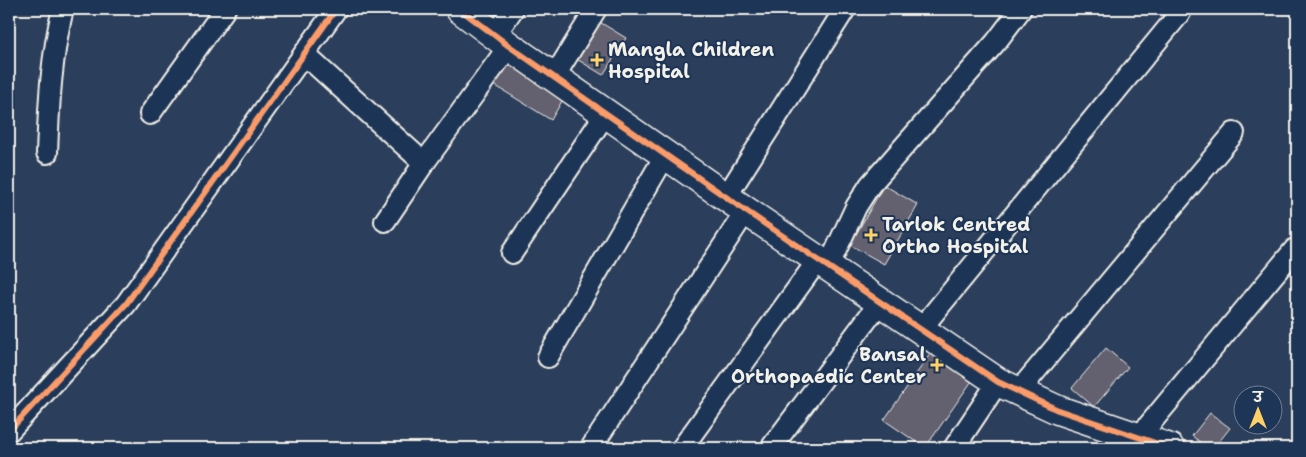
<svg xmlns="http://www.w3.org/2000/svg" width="1306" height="457" font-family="'Shantell Sans','Playpen Sans Deva',sans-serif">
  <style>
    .building { fill: #646070; stroke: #f4f1e8 }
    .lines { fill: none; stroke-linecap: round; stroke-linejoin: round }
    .street-casing { stroke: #f4f1e8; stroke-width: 24 }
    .secondary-casing { stroke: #f4f1e8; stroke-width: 31 }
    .street { stroke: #1d3557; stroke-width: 20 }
    .secondary { stroke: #1d3557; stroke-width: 28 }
    .cycleway-casing { stroke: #1d3557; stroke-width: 9 }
    .cycleway { stroke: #fa9b69; stroke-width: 6 }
    .poi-dot { fill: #ffd166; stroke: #1d3557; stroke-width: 2 }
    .labels { text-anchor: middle; stroke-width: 4; stroke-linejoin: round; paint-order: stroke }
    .poi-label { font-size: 19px; font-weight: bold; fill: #f4f1e8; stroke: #1d3557; text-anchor: start }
  </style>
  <rect width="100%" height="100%" fill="#2b3e5c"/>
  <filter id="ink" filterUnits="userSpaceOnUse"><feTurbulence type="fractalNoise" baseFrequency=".02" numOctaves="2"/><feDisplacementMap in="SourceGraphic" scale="10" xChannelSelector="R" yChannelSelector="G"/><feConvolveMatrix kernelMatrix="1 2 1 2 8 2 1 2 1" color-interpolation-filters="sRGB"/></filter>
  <g filter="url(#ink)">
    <g class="building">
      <polygon points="598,21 626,38 603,75 575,58"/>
      <polygon points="507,58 566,94 551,120 491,83"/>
      <polygon points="884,185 918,205 884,264 850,245"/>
      <polygon points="935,347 976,375 925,448 884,420"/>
      <polygon points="1106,348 1128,367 1094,407 1072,388"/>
      <polygon points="1210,413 1230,428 1214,448 1208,448 1192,436"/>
    </g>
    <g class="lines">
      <defs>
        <g id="street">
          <polyline points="495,35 513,9"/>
          <polyline points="304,54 424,163"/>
          <polyline points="554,77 596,9"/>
          <polyline points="150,114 225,9"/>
          <path d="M47,153C49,104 51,56 63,9"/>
          <polyline points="726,197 845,9"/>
          <polyline points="385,221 424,163 509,46"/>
          <polyline points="512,253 606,113"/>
          <polyline points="828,267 856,207 870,185 996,42 1021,9"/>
          <polyline points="920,330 1180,13"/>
          <polyline points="548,357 666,154"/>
          <polyline points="1018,392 1234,133"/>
          <polyline points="9,431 126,304 336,9"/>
          <polyline points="1139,437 1295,249"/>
          <polyline points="591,448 746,211"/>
          <polyline points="682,448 818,260"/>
          <polyline points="771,448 880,302"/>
          <polyline points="954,448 998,382"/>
        </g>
        <polyline id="secondary" points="460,9 509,46 746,211 998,382 1058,410 1170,448"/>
      </defs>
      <use href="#street" class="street-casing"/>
      <use href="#secondary" class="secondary-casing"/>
      <use href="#street" class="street"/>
      <use href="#secondary" class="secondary"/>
      <defs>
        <g id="cycleway">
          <polyline points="460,9 509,46 746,211 998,382 1058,410 1170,448"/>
          <polyline points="9,431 126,304 336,9"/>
        </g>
      </defs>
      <use href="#cycleway" class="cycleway-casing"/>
      <use href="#cycleway" class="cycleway"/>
    </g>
  </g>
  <g class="poi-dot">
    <path d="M594.5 52.5h5v5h5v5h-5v5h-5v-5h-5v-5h5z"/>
    <path d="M868.5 227.5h5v5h5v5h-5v5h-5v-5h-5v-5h5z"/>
    <path d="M934.5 357.5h5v5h5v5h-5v5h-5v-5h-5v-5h5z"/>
  </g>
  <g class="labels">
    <g class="poi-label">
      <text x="608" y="56">Mangla Children<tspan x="608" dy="22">Hospital</tspan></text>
      <text x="882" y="231">Tarlok Centred<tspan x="882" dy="22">Ortho Hospital</tspan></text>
      <text x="926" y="361" text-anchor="end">Bansal<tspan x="926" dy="22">Orthopaedic Center</tspan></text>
    </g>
  </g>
  <rect width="1306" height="457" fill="none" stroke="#1d3557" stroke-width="30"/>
  <rect x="15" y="15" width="1276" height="427" fill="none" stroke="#f4f1e8" stroke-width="2" filter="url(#ink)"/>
  <g transform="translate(1258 410)"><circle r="24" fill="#1d3557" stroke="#738091"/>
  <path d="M0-4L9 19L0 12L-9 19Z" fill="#ffd166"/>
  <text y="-8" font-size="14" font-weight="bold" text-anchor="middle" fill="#f4f1e8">उ</text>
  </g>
</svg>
